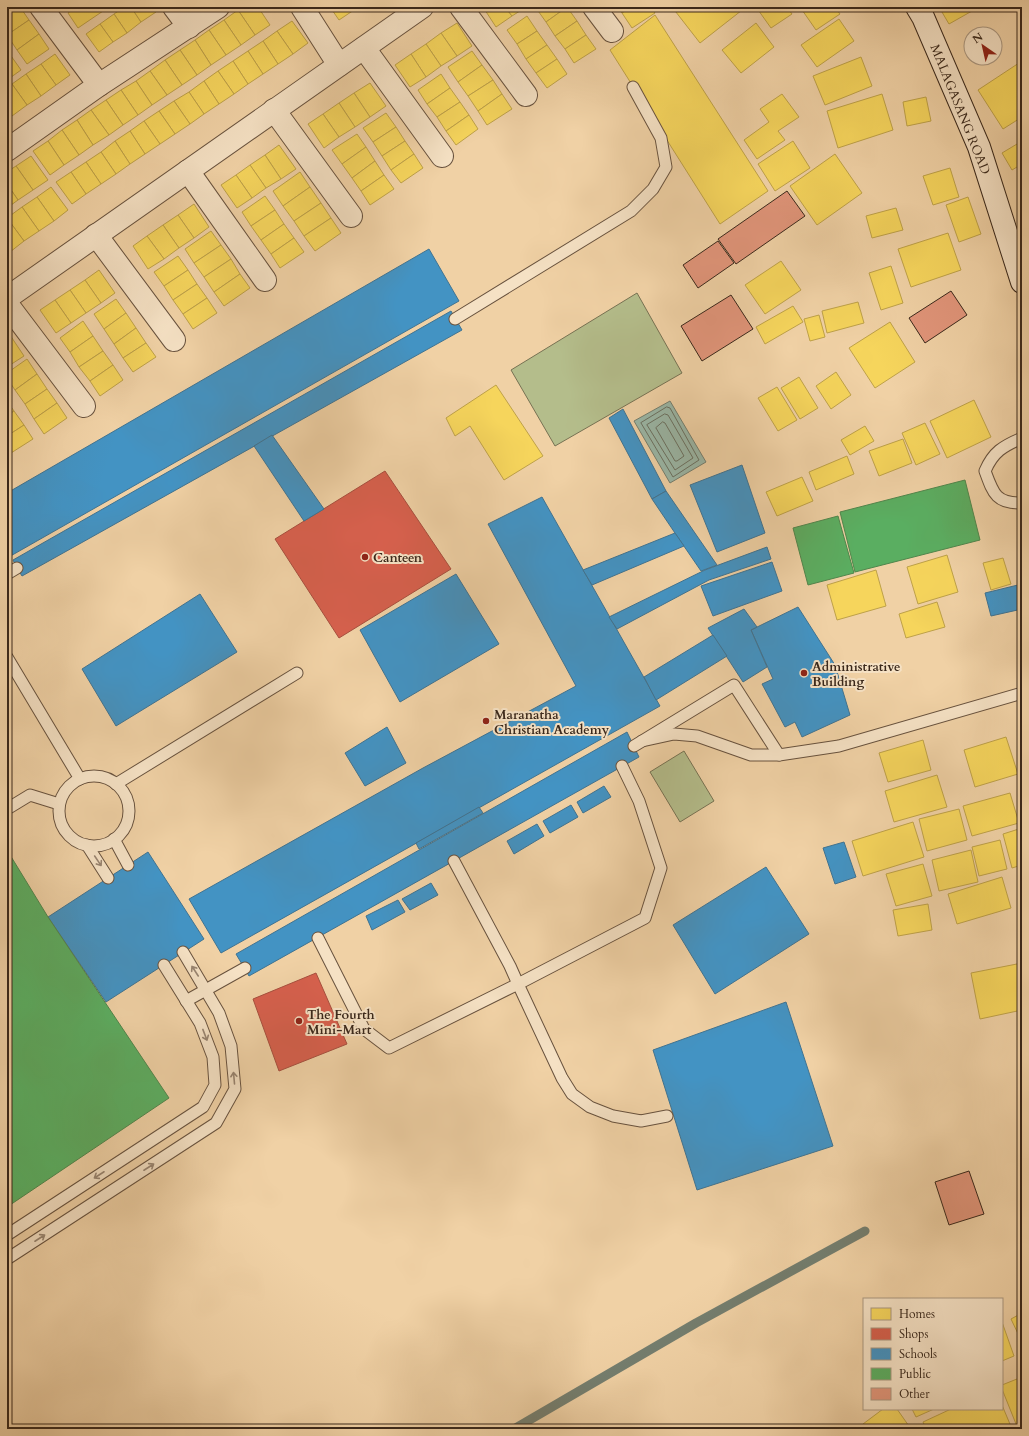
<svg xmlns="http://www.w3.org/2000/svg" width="1029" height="1436" font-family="Cardo,serif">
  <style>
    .green { fill: #b4bd8b; stroke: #777253 }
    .water { fill: #9ab7a7; stroke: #747e6f }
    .homes { fill: #f6d55c; stroke: #bea148 }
    .shops { fill: #d6604d; stroke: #a74f3e }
    .schools { fill: #4393c3; stroke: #407391 }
    .public { fill: #5aae61; stroke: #50864c }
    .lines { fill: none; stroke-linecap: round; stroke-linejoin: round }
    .shore { stroke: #6a7061; stroke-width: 1 }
    .stream { stroke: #747e6f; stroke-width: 9 }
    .building { fill: #e1957a; stroke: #3a281b }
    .service-casing { stroke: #68523e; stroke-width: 13 }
    .minor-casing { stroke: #68523e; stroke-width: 24 }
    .secondary-casing { stroke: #3a281b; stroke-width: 24 }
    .service { stroke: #f5e1c4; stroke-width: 11 }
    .minor { stroke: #f5e1c4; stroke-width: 22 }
    .secondary { stroke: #f5e1c4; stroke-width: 22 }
    .oneway { stroke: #988470 }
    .poi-dot { fill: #8f2418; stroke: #f5e1c4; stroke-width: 1.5 }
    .labels { text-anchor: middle; stroke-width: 4; stroke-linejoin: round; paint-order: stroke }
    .street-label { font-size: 13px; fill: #3a281b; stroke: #f5e1c4 }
    .poi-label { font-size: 13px; font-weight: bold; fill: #3a281b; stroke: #f5e1c4; text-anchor: start }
  </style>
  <rect width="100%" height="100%" fill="#f0d1a5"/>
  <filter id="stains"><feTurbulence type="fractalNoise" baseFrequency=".005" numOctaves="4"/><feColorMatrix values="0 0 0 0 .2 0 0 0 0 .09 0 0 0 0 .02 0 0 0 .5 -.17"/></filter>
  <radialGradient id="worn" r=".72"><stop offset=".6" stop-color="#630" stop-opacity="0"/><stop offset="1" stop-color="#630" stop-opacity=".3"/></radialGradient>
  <g class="green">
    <polygon points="637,293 682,373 555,446 511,370"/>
    <polygon points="684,751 714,801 680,822 650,772"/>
  </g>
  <polygon class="water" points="670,401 706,462 670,483 634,421"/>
  <g class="homes">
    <polygon points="17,7 20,7 29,20 7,35 7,14"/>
    <polygon points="76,7 105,7 106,9 78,28 68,13"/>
    <polygon points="124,7 131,7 141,22 127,33 114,14"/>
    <polygon points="131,7 152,7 156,12 141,22"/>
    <polygon points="243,7 258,7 270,25 255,35 238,10"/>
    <polygon points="330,7 352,7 354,10 339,20"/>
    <polygon points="483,7 505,7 512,16 496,27"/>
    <polygon points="505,7 526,7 512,16"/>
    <polygon points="537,7 567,7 546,22 536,8"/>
    <polygon points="567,7 577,21 555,36 546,22"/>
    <polygon points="617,7 631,7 622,13"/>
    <polygon points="631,7 651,7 655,13 632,28 622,13"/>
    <polygon points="672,7 746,7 700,43"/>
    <polygon points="756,7 787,7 792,14 771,28"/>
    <polygon points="800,7 835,7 840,14 816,30"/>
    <polygon points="939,7 970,7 972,11 949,24"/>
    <polygon points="238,10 255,35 241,45 224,20"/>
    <polygon points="114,14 127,33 113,42 100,24"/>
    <polygon points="655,15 768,191 720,224 610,50"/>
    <polygon points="527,16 537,31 517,44 507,30"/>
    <polygon points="839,19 854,41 817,67 801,45"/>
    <polygon points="29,20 39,34 17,50 7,35"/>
    <polygon points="224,20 241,45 226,55 209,30"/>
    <polygon points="292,21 308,43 293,54 277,31"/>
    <polygon points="577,21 586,35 565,49 555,36"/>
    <polygon points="457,23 472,46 457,56 441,33"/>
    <polygon points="756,23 774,47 741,73 722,50"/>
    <polygon points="100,24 113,42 99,52 86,34"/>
    <polygon points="209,30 226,55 211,65 195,40"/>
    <polygon points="277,31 293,54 278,64 263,41"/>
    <polygon points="537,31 547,45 526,59 517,44"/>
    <polygon points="441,33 457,56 441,66 426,44"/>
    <polygon points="39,34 49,49 27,64 17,50"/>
    <polygon points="586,35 596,49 574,63 565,49"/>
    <polygon points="195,40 211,65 197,75 180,50"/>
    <polygon points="263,41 278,64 263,74 248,51"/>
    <polygon points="426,44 441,66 426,77 411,54"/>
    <polygon points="547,45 557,59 536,73 526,59"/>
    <polygon points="180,50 197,75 182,85 165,60"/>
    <polygon points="248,51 263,74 248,84 233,61"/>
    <polygon points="472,51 482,65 458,82 448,67"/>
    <polygon points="9,53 21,70 7,80 7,55"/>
    <polygon points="55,54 70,75 56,85 41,64"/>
    <polygon points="411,54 426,77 410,87 395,65"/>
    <polygon points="861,57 872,86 825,105 813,76"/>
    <polygon points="557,59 567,74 547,88 536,73"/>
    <polygon points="165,60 182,85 167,95 150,71"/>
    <polygon points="233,61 248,84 234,94 218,71"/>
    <polygon points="1022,61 1022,117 1003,129 978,90"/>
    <polygon points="41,64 56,85 41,96 26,74"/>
    <polygon points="482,65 493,80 468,96 458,82"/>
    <polygon points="150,71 167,95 152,105 136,81"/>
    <polygon points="218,71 234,94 219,104 204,81"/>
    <polygon points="26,74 41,96 27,105 12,84"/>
    <polygon points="441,74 450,88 427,104 418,90"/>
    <polygon points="493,80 502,94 478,111 468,96"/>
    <polygon points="136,81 152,105 138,115 121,90"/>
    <polygon points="204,81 219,104 204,114 189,92"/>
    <polygon points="370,83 386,106 370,117 354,93"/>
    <polygon points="12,84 27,105 12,116 7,108 7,87"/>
    <polygon points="450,88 460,102 437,117 427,104"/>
    <polygon points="121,90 138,115 123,125 106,100"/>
    <polygon points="189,92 204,114 190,124 174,101"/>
    <polygon points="354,93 370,117 355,127 339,103"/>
    <polygon points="502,94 512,109 487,125 478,111"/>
    <polygon points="782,94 799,117 778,131 785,140 757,159 744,140 769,122 760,109"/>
    <polygon points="882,94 893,130 838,148 827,111"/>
    <polygon points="926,97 931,121 907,126 903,102"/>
    <polygon points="106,100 123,125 109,135 91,110"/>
    <polygon points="174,101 190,124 175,134 159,111"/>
    <polygon points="460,102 469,115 446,131 437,117"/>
    <polygon points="339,103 355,127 339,137 323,114"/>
    <polygon points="91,110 109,135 93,145 77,120"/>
    <polygon points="159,111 175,134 160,144 144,121"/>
    <polygon points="386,113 396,127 373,142 363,128"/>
    <polygon points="323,114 339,137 324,148 308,124"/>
    <polygon points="469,115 478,129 456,145 446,131"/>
    <polygon points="77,120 93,145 79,155 62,130"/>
    <polygon points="144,121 160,144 145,154 130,131"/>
    <polygon points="396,127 405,141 382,156 373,142"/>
    <polygon points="62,130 79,155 64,165 48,141"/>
    <polygon points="130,131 145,154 130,164 115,141"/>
    <polygon points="357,134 366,147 342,164 332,150"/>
    <polygon points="48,141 64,165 50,175 33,151"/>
    <polygon points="115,141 130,164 116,174 101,152"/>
    <polygon points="405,141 414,154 391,170 382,156"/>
    <polygon points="793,141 810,168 775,191 758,164"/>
    <polygon points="1022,141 1022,164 1012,170 1002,153"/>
    <polygon points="279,145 296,169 281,179 265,155"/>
    <polygon points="366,147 375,161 352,178 342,164"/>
    <polygon points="101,152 116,174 101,184 86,162"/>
    <polygon points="414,154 423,168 401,183 391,170"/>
    <polygon points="835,154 862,193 817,225 790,186"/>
    <polygon points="265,155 281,179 266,188 250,165"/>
    <polygon points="31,156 48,180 33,190 16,166"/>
    <polygon points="375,161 384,175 361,191 352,178"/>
    <polygon points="86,162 101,184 86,194 71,172"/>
    <polygon points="250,165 266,188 252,198 236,175"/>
    <polygon points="16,166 33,190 18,200 7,184 7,172"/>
    <polygon points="950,168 959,197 933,205 923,176"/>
    <polygon points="71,172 86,194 72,204 56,182"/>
    <polygon points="300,172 310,187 283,206 273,191"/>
    <polygon points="236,175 252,198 237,208 221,185"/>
    <polygon points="384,175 394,189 370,205 361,191"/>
    <polygon points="7,184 18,200 7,208"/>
    <polygon points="51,187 68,210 54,221 37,197"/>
    <polygon points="310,187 321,203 294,221 283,206"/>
    <polygon points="265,196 275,210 251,226 242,212"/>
    <polygon points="37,197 54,221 39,231 22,207"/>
    <polygon points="968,197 981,234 959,242 946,205"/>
    <polygon points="321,203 331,218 304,236 294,221"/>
    <polygon points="194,204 209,227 194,238 178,215"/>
    <polygon points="22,207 39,231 24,241 7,218"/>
    <polygon points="896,208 903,230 872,238 866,216"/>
    <polygon points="275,210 284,224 261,240 251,226"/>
    <polygon points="178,215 194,238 179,248 163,225"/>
    <polygon points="7,218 24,241 10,252 7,248"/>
    <polygon points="331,218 341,233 315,251 304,236"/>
    <polygon points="284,224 294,238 271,254 261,240"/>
    <polygon points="163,225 179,248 164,259 147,236"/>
    <polygon points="211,231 221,245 194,263 185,249"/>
    <polygon points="948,233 961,270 911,287 898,249"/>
    <polygon points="147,236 164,259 148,269 133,246"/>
    <polygon points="294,238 304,252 280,268 271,254"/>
    <polygon points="221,245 231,259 204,277 194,263"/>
    <polygon points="178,256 188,270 164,286 154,272"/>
    <polygon points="231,259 240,274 214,292 204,277"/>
    <polygon points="781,261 801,290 765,314 745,285"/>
    <polygon points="891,266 903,303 881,310 869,273"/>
    <polygon points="99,270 115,293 101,303 85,280"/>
    <polygon points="188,270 197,284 173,300 164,286"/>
    <polygon points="240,274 250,288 224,306 214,292"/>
    <polygon points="85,280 101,303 86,313 70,290"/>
    <polygon points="197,284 207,298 183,314 173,300"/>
    <polygon points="70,290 86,313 71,323 55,300"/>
    <polygon points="207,298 217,313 193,329 183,314"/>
    <polygon points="116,299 126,313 104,329 94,314"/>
    <polygon points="55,300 71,323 56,333 40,310"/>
    <polygon points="858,302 864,323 827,333 822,311"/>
    <polygon points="793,306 803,322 765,344 756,327"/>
    <polygon points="126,313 136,328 114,344 104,329"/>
    <polygon points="819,315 825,337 810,341 804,319"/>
    <polygon points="83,321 93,336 70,352 60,338"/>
    <polygon points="890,322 915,362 875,388 849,348"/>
    <polygon points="136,328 146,343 123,358 114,344"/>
    <polygon points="8,332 24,356 10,365 7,361"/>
    <polygon points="93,336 103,351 79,367 70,352"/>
    <polygon points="146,343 156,357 133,372 123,358"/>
    <polygon points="103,351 113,365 90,381 79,367"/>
    <polygon points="27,359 37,374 15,390 7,378 7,373"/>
    <polygon points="113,365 123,380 100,396 90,381"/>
    <polygon points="836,372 851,395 831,409 816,386"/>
    <polygon points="37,374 47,389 25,404 15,390"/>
    <polygon points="799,377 818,408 800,419 781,388"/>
    <polygon points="496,385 543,456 504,480 470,426 455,436 446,418"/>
    <polygon points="777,387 797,420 778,431 758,398"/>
    <polygon points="47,389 57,403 34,419 25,404"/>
    <polygon points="974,400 991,437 947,458 930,421"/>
    <polygon points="7,401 14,411 7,416"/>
    <polygon points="57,403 67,418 44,434 34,419"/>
    <polygon points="14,411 24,425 7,436 7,416"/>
    <polygon points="925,423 940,454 916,465 902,433"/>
    <polygon points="24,425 33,439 11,453 7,447 7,436"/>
    <polygon points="865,426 874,441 850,455 841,440"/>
    <polygon points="903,439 912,463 879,476 869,451"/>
    <polygon points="847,456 854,474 816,490 809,472"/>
    <polygon points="802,477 813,501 777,516 766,492"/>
    <polygon points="947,555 958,592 918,604 907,567"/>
    <polygon points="1003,558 1011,584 991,590 983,563"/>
    <polygon points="876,570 886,606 837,620 827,585"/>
    <polygon points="937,602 945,627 906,638 899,614"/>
    <polygon points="1006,737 1018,774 975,787 964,750"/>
    <polygon points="923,740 931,770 888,782 879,753"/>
    <polygon points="937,775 947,807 894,822 885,791"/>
    <polygon points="1010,793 1019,823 972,836 963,806"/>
    <polygon points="959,809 967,840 927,851 919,819"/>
    <polygon points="913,822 924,857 863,876 852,841"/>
    <polygon points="1022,828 1022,865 1012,868 1003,834"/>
    <polygon points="1000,840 1007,869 979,876 972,847"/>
    <polygon points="971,850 978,882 939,891 932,860"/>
    <polygon points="923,864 932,896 896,906 886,874"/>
    <polygon points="1002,877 1011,908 957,924 948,894"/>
    <polygon points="928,904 932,930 898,936 893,910"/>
    <polygon points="1022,963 1022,1010 980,1019 971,973"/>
    <polygon points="1022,1313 1022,1340 1021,1340 1011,1319"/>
    <polygon points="1002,1322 1014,1356 1002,1361"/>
    <polygon points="1022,1377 1022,1427 1018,1429 1002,1389 1002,1385"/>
    <polygon points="1002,1405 1012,1429 926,1429 923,1422 951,1409 1002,1409"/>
    <polygon points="883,1409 897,1409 911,1429 867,1429 863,1424"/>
    <polygon points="912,1409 934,1409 916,1417"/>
  </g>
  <g class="shops">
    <polygon points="385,471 451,569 339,638 275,539"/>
    <polygon points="316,973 347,1044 279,1071 253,999"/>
  </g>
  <g class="schools">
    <polygon points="429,249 459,301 7,558 7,493"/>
    <polygon points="451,311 462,330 22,576 17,568 13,560"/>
    <polygon points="623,409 666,491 652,499 609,418"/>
    <polygon points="272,435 324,509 304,521 254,446"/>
    <polygon points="742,465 765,533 717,552 690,485"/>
    <polygon points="666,491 717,565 701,571 677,536 652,499"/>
    <polygon points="542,497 660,706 221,953 189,899 423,768 576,686 488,524"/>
    <polygon points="675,533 684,546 592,585 583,570"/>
    <polygon points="767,547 771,559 709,580 617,629 609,617 705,570"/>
    <polygon points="772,562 782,591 713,616 701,586"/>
    <polygon points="456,574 499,644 400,702 360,630"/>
    <polygon points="1022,584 1022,609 991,616 985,593"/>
    <polygon points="200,594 237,652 116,726 82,669"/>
    <polygon points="798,607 835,665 850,715 802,737 795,722 785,727 762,684 773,679 751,630"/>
    <polygon points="744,609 757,627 751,630 767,667 743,682 708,628"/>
    <polygon points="713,635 727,656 656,700 644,677"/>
    <polygon points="387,727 406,763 365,786 345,753"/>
    <polygon points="627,732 639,757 249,976 236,954"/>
    <polygon points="604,786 611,797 583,813 577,802"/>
    <polygon points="571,805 578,817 550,833 543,821"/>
    <polygon points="479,807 483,813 419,849 416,843"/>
    <polygon points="537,824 544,836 514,854 507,841"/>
    <polygon points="844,842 856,877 835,884 823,848"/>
    <polygon points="148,852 204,939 106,1002 48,917"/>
    <polygon points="766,867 809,934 715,994 673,925"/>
    <polygon points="431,883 438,895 410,910 402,899"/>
    <polygon points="398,900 405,912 372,930 366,916"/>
    <polygon points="786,1002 833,1146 697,1190 653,1050"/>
  </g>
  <g class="public">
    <polygon points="965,480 980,540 855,572 840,512"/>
    <polygon points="838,516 854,573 808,585 793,528"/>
    <polygon points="7,850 48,917 169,1098 7,1207"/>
  </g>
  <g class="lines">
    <g class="shore">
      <polygon points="667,407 670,408 699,460 673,477 641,423"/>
      <polygon points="665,414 668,415 693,458 675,470 647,425"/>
      <polygon points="663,422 665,423 684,456 677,461 675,461 656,428"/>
    </g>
    <polyline class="stream" points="514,1429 696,1323 865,1231"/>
  </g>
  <g class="building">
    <polygon points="787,191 805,216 736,264 718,239"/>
    <polygon points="718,241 734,263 698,288 683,265"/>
    <polygon points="951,291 967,315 925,343 909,318"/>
    <polygon points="731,295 753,329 702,361 681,326"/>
    <polygon points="969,1171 984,1214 949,1225 935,1182"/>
  </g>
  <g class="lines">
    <defs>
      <g id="service">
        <polyline points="455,319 631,211 653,189 666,167 661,138 633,87"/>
        <path d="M1022,438C1003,446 993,452 985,471C993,493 996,504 1022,503"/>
        <polyline points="7,574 17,568"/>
        <polyline points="7,657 80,779"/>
        <polyline points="642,741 674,734 697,736 751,755 779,755 839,746 1022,693"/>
        <polyline points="634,746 734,685 779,755"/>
        <polyline points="622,766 639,801 661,868 645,918 518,984 562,1078 572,1094 590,1107 613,1116 641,1121 667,1116"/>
        <circle cx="94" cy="811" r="35"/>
        <polyline points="116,784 297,673"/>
        <polyline points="7,809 30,795 59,804"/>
        <polyline points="114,839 128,865"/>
        <polyline points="87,845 108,878"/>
        <polyline points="318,938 364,1029 389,1048 518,984 510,966 454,861"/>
        <polyline points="186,1001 245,968"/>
        <polyline points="7,1235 203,1107 215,1085 213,1057 200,1023 164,965"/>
        <polyline points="7,1259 216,1123 235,1089 231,1046 219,1013 183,952"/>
      </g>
      <g id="minor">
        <polyline points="41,7 99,85"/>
        <polyline points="174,7 189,27"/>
        <polyline points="302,7 339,65"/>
        <polyline points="461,7 526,95"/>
        <polyline points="594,7 612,31"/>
        <polyline points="364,48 442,156"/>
        <polyline points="274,110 351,216"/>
        <polyline points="7,150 99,85 218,7"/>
        <polyline points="188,171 265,280"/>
        <polyline points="96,235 174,340"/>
        <polyline points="7,298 422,7"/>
        <polyline points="7,304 84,406"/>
      </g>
      <polyline id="secondary" points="917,7 923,17 979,147 1022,282"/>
    </defs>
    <use href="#service" class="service-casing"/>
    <use href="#minor" class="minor-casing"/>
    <use href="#secondary" class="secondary-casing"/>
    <use href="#service" class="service"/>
    <use href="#minor" class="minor"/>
    <use href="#secondary" class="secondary"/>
  </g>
  <defs><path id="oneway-shaft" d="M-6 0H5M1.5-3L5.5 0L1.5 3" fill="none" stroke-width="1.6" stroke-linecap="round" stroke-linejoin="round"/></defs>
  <g class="oneway">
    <use href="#oneway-shaft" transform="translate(98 861) rotate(56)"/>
    <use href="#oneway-shaft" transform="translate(195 971) rotate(-123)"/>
    <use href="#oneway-shaft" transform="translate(205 1035) rotate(69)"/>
    <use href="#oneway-shaft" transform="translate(234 1078) rotate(-95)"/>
    <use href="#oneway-shaft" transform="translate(149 1167) rotate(-33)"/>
    <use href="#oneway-shaft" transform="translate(99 1175) rotate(147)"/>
    <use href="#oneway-shaft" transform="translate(40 1238) rotate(-33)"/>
  </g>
  <g class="poi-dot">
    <circle cx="365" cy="557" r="4"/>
    <circle cx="804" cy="673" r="4"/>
    <circle cx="486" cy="721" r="4"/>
    <circle cx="299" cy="1021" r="4"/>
  </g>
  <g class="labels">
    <g class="street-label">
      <text transform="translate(961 109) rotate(68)" y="5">MALAGASANG ROAD</text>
    </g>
    <g class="poi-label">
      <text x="373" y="562">Canteen</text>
      <text x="812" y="671">Administrative<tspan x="812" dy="15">Building</tspan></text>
      <text x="494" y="719">Maranatha<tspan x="494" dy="15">Christian Academy</tspan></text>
      <text x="307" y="1019">The Fourth<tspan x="307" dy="15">Mini-Mart</tspan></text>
    </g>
  </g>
  <rect width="1029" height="1436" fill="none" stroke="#f0d1a5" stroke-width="24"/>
  <rect x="8" y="8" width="1013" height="1420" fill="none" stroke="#3a281b" stroke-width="2"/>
  <rect x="12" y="12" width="1005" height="1412" fill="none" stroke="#3a281b"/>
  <rect x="863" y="1298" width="140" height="112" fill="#f5e1c4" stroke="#aa9780"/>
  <rect x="871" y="1308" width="20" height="12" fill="#f6d55c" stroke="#aa9780"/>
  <text x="899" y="1318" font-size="12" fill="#3a281b">Homes</text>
  <rect x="871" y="1328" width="20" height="12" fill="#d6604d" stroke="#aa9780"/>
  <text x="899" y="1338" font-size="12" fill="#3a281b">Shops</text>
  <rect x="871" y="1348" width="20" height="12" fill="#4393c3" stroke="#aa9780"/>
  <text x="899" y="1358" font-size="12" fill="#3a281b">Schools</text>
  <rect x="871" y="1368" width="20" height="12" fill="#5aae61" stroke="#aa9780"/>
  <text x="899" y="1378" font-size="12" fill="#3a281b">Public</text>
  <rect x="871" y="1388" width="20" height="12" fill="#e1957a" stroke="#aa9780"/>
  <text x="899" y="1398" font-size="12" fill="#3a281b">Other</text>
  <g transform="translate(983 46) rotate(326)"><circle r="19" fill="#f5e1c4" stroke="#aa9780"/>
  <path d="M0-3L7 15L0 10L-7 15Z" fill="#8f2418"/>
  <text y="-6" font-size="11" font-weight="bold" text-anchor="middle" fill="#3a281b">N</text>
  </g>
  <rect width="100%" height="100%" filter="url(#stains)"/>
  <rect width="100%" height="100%" fill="url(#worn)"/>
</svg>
